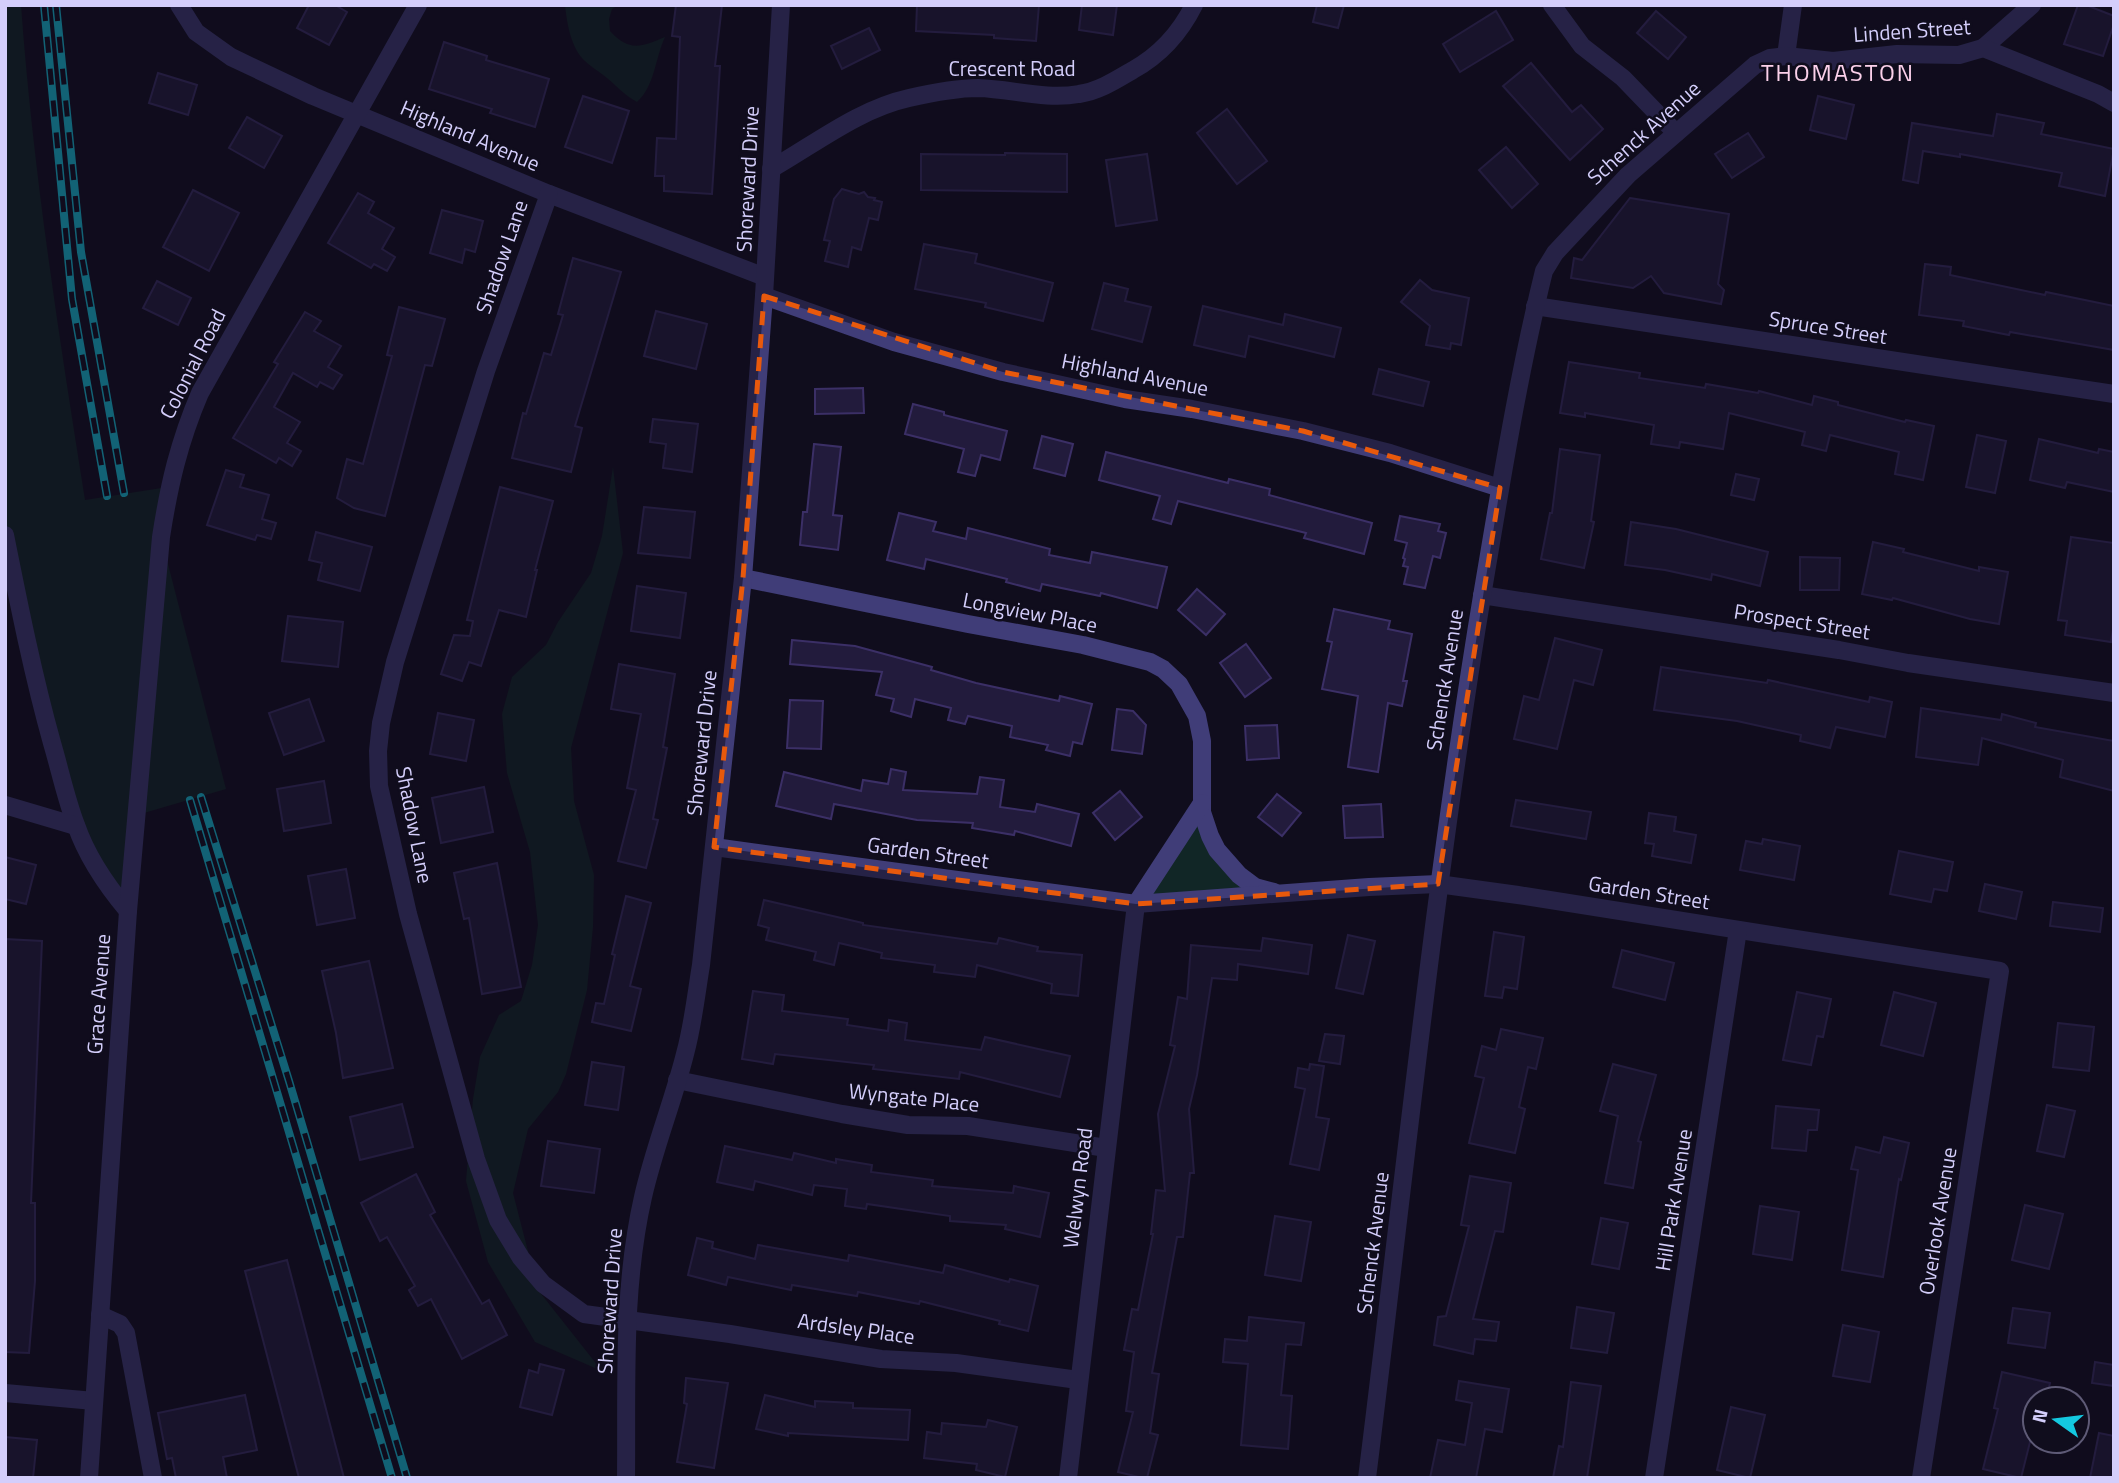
<svg xmlns="http://www.w3.org/2000/svg" width="2119" height="1483" font-family="'Titillium Web',sans-serif">
  <style>
    .green { fill: #112626 }
    .building { fill: #221b3c; stroke: #3b2f66; stroke-width: 2 }
    .lines { fill: none; stroke-linecap: round; stroke-linejoin: round }
    .minor { stroke: #403d78; stroke-width: 18 }
    .rail-casing { stroke: #14c9e0; stroke-width: 8 }
    .rail { stroke: #100d1d; stroke-width: 5; stroke-dasharray: 16; stroke-linecap: butt }
    .marked { fill: none; stroke: #e8590c; stroke-width: 5; stroke-dasharray: 14 9; stroke-linejoin: round }
    .labels { text-anchor: middle; stroke-width: 5; stroke-linejoin: round; paint-order: stroke }
    .street-label { font-size: 21px; fill: #d4cefb; stroke: #100d1d }
    .quarter-label { font-size: 24px; letter-spacing: 2px; fill: #fbd0ea; stroke: #100d1d }
  </style>
  <rect width="100%" height="100%" fill="#100d1d"/>
  <g class="green">
    <path d="M5,5H21C33,171 59,336 85,500L168,487L161,537L226,789L137,815L128,911L76,826L5,535Z"/>
    <path d="M565,5H618L612,9L609,19L610,31C629,52 641,47 665,37C655,58 655,86 637,102C623,94 618,87 607,78C600,72 591,67 585,61C571,48 567,24 565,5Z"/>
    <polygon points="613,467 623,553 571,748 574,801 594,875 593,927 587,990 566,1074 558,1092 528,1129 513,1193 538,1290 602,1371 535,1342 488,1262 466,1181 473,1099 480,1057 499,1015 521,1001 532,965 538,925 530,852 507,773 502,714 512,677 546,645 558,622 591,573 602,536"/>
    <polygon points="1202,803 1204,821 1255,887 1136,904"/>
  </g>
  <g class="building">
    <polygon points="309,5 335,5 347,12 329,45 297,28"/>
    <polygon points="676,5 722,5 715,66 720,66 712,194 664,191 664,176 655,176 657,138 676,139 680,37 672,36"/>
    <polygon points="917,5 1039,5 1036,41 994,38 994,35 916,31"/>
    <polygon points="1082,5 1117,5 1113,35 1079,30"/>
    <polygon points="1317,5 1344,5 1338,28 1313,22"/>
    <polygon points="2078,5 2086,5 2114,16 2114,24 2103,56 2064,44"/>
    <polygon points="1496,11 1513,40 1460,72 1443,44"/>
    <polygon points="1656,11 1686,37 1668,59 1637,33"/>
    <polygon points="869,28 880,50 842,69 831,46"/>
    <polygon points="444,42 487,56 486,60 549,79 535,127 490,113 492,109 429,89"/>
    <polygon points="1531,63 1572,112 1581,105 1603,129 1570,160 1503,86"/>
    <polygon points="158,73 197,85 188,115 149,103"/>
    <polygon points="583,96 629,111 612,163 565,147"/>
    <polygon points="1818,96 1854,105 1846,139 1810,130"/>
    <polygon points="1227,109 1267,161 1237,184 1197,133"/>
    <polygon points="1997,114 2044,123 2041,134 2114,149 2105,196 2059,186 2062,173 1960,154 1960,157 1923,151 1918,183 1903,180 1912,123 1993,136"/>
    <polygon points="247,117 282,136 264,168 229,148"/>
    <polygon points="1748,133 1764,157 1732,178 1715,154"/>
    <polygon points="1506,147 1538,184 1512,208 1479,170"/>
    <polygon points="1005,153 1067,154 1067,192 921,190 921,154 1005,155"/>
    <polygon points="1147,154 1157,220 1116,226 1106,160"/>
    <polygon points="842,189 859,194 864,192 868,197 875,198 874,200 882,202 878,220 869,218 861,250 852,247 848,267 825,261 830,241 824,240 834,199"/>
    <polygon points="193,190 239,213 209,271 163,247"/>
    <polygon points="358,193 374,202 368,213 394,228 382,249 395,257 387,271 374,264 371,268 328,243"/>
    <polygon points="1630,198 1729,214 1718,284 1724,290 1721,304 1664,293 1651,276 1633,288 1571,278 1574,258 1582,260"/>
    <polygon points="442,210 483,221 475,252 465,249 462,263 430,253"/>
    <polygon points="924,244 977,254 975,263 1053,283 1043,321 985,307 986,303 915,289"/>
    <polygon points="573,258 621,272 575,426 582,428 571,472 512,458 523,413 526,414 544,353 551,355 563,315 558,314"/>
    <polygon points="1925,264 1951,267 1950,275 2045,295 2046,292 2114,306 2114,350 2010,332 2009,335 1963,326 1964,321 1919,315"/>
    <polygon points="1420,280 1432,290 1469,298 1461,345 1451,343 1450,349 1426,345 1430,326 1401,302"/>
    <polygon points="157,281 191,298 178,325 143,308"/>
    <polygon points="1104,283 1128,289 1125,301 1151,307 1142,342 1092,329"/>
    <polygon points="1203,306 1283,325 1285,314 1341,328 1334,357 1249,336 1245,357 1194,345"/>
    <polygon points="399,307 445,319 432,366 425,365 385,516 354,508 337,498 347,459 363,464 392,356 387,355"/>
    <polygon points="656,311 707,324 696,369 644,356"/>
    <polygon points="305,312 321,321 314,331 341,346 328,367 342,375 333,389 320,382 317,387 293,373 274,407 300,422 287,443 301,451 292,466 279,458 276,463 233,438 278,364 274,362"/>
    <polygon points="1569,362 1640,373 1639,378 1705,388 1706,384 1758,393 1759,391 1812,405 1814,396 1838,402 1838,405 1905,422 1906,420 1934,426 1923,480 1895,474 1899,452 1830,435 1826,451 1802,445 1805,432 1729,413 1723,449 1680,442 1679,448 1651,444 1654,425 1585,413 1585,417 1560,413"/>
    <polygon points="1379,369 1429,382 1423,406 1373,394"/>
    <polygon points="863,388 864,413 815,414 815,389"/>
    <polygon points="913,404 944,412 944,415 1007,431 1000,460 981,455 975,476 958,472 964,449 905,434"/>
    <polygon points="653,419 698,424 692,472 663,468 666,444 650,442"/>
    <polygon points="1977,435 2006,441 1995,493 1966,487"/>
    <polygon points="1042,436 1073,444 1065,476 1034,468"/>
    <polygon points="2039,439 2098,453 2099,449 2114,452 2114,492 2067,482 2065,488 2030,480"/>
    <polygon points="814,444 841,447 833,515 842,516 838,550 800,545 803,512 807,512"/>
    <polygon points="1560,449 1600,455 1591,521 1594,522 1584,568 1541,559 1550,513 1552,513"/>
    <polygon points="1106,452 1228,483 1229,479 1270,489 1269,495 1372,523 1364,554 1304,538 1306,533 1178,501 1171,524 1153,519 1160,496 1099,480"/>
    <polygon points="226,470 244,475 240,487 269,495 262,519 276,523 271,539 257,535 255,540 207,525"/>
    <polygon points="1736,474 1759,479 1754,500 1731,495"/>
    <polygon points="500,487 553,501 535,570 537,570 526,617 499,610 481,666 469,662 462,681 441,674 454,635 470,636 473,621 467,620"/>
    <polygon points="644,507 695,512 690,558 638,553"/>
    <polygon points="899,513 936,522 933,531 966,539 968,528 1050,549 1049,555 1090,563 1092,552 1167,567 1157,608 1101,593 1100,596 1042,584 1040,591 1006,582 1007,579 926,559 924,569 887,560"/>
    <polygon points="1400,516 1440,524 1438,531 1446,533 1440,558 1433,556 1425,588 1404,584 1408,567 1403,566 1405,559 1403,558 1407,543 1395,540"/>
    <polygon points="1631,522 1676,529 1768,552 1760,586 1712,574 1711,580 1665,570 1625,565"/>
    <polygon points="316,532 372,547 360,591 318,580 322,563 309,560"/>
    <polygon points="2071,537 2114,543 2114,624 2111,642 2065,635 2067,621 2058,620"/>
    <polygon points="1873,542 1904,549 1903,552 1979,571 1979,567 2008,572 1999,624 1970,619 1893,598 1892,600 1862,594"/>
    <polygon points="1800,557 1840,558 1839,590 1800,590"/>
    <polygon points="637,586 686,593 680,638 631,631"/>
    <polygon points="1197,589 1225,614 1206,635 1178,610"/>
    <polygon points="1334,609 1390,621 1388,629 1412,634 1403,681 1407,681 1402,706 1388,703 1378,772 1348,767 1358,696 1322,689 1332,642 1327,641"/>
    <polygon points="288,616 343,622 338,667 282,661"/>
    <polygon points="1555,638 1602,650 1593,685 1574,680 1557,749 1514,739 1524,696 1539,700"/>
    <polygon points="792,640 855,646 932,667 931,670 976,683 1059,701 1060,696 1092,704 1082,744 1073,742 1070,756 1046,750 1048,745 1010,737 1012,726 968,716 965,724 948,720 951,708 915,699 911,717 891,711 894,699 876,695 882,672 790,664"/>
    <polygon points="1246,644 1271,678 1245,697 1220,663"/>
    <polygon points="619,664 675,674 663,747 667,748 653,819 658,820 646,868 618,861 636,790 627,788 641,714 611,709"/>
    <polygon points="1661,667 1767,683 1768,680 1869,702 1870,697 1892,702 1885,737 1836,727 1830,748 1800,741 1801,735 1737,721 1654,710"/>
    <polygon points="309,699 324,741 284,755 269,713"/>
    <polygon points="790,700 823,701 821,749 787,748"/>
    <polygon points="1921,708 2001,720 2002,714 2036,723 2035,727 2114,741 2114,791 2060,777 2063,760 1982,738 1978,765 1916,757"/>
    <polygon points="1117,709 1133,711 1146,725 1142,754 1112,750"/>
    <polygon points="438,713 474,720 466,761 430,754"/>
    <polygon points="1277,725 1279,758 1247,760 1245,726"/>
    <polygon points="891,769 906,772 903,790 977,794 980,777 1004,780 1000,807 1035,812 1037,804 1079,814 1071,846 1015,831 1014,835 972,828 973,823 917,820 834,804 831,819 776,806 784,772 861,791 863,780 888,784"/>
    <polygon points="324,781 331,823 284,831 277,789"/>
    <polygon points="484,787 493,832 441,843 432,798"/>
    <polygon points="1120,791 1142,817 1115,840 1093,813"/>
    <polygon points="1277,794 1301,813 1282,836 1258,817"/>
    <polygon points="1516,800 1591,812 1586,839 1511,826"/>
    <polygon points="1381,804 1383,837 1345,838 1343,806"/>
    <polygon points="1649,813 1676,817 1674,831 1696,835 1691,863 1652,856 1654,844 1645,843"/>
    <polygon points="1763,839 1800,846 1794,880 1740,870 1746,841 1762,844"/>
    <polygon points="1899,851 1953,862 1947,891 1934,889 1931,902 1890,894"/>
    <polygon points="5,857 36,865 26,904 5,899"/>
    <polygon points="497,863 521,987 482,994 469,918 464,919 454,873"/>
    <polygon points="346,869 355,918 317,925 308,876"/>
    <polygon points="1985,884 2022,892 2016,919 1979,911"/>
    <polygon points="626,896 651,903 630,986 641,989 631,1031 592,1022 596,1003 604,1004 615,955 612,954"/>
    <polygon points="764,900 863,923 863,925 997,944 999,938 1038,947 1037,951 1082,955 1078,996 1051,993 1052,984 977,965 975,977 934,972 935,965 881,958 882,953 839,943 834,965 814,960 816,952 766,940 769,928 758,925"/>
    <polygon points="2053,902 2103,908 2100,932 2050,926"/>
    <polygon points="1494,932 1524,937 1517,989 1504,987 1502,998 1485,996"/>
    <polygon points="1348,935 1375,941 1363,994 1336,988"/>
    <polygon points="1263,938 1312,945 1308,974 1238,964 1237,980 1212,978 1197,1075 1189,1109 1194,1173 1190,1173 1183,1237 1177,1237 1152,1373 1159,1374 1150,1433 1158,1435 1147,1478 1143,1478 1118,1472 1133,1412 1126,1411 1134,1352 1124,1350 1132,1309 1138,1310 1153,1234 1151,1234 1156,1190 1165,1191 1158,1114 1175,1046 1170,1045 1178,997 1187,999 1191,945 1261,951"/>
    <polygon points="5,939 42,941 31,1203 35,1203 35,1281 29,1353 5,1352"/>
    <polygon points="1622,950 1674,963 1665,1000 1613,987"/>
    <polygon points="369,961 393,1068 343,1078 336,1033 322,971"/>
    <polygon points="753,991 784,995 782,1011 848,1019 847,1025 888,1031 889,1020 907,1023 905,1040 981,1050 985,1037 1070,1056 1060,1097 960,1072 959,1079 873,1069 874,1065 775,1054 773,1064 742,1059"/>
    <polygon points="1797,992 1831,999 1823,1037 1817,1036 1811,1065 1783,1060"/>
    <polygon points="1894,992 1936,1003 1923,1056 1881,1045"/>
    <polygon points="2058,1023 2094,1027 2089,1071 2053,1067"/>
    <polygon points="1501,1029 1543,1038 1536,1069 1528,1067 1519,1107 1525,1109 1515,1153 1469,1143 1484,1078 1475,1076 1482,1046 1496,1050"/>
    <polygon points="1325,1034 1344,1036 1340,1064 1319,1061"/>
    <polygon points="592,1062 624,1067 618,1110 585,1105"/>
    <polygon points="1310,1064 1324,1066 1316,1117 1329,1119 1319,1170 1290,1164 1305,1089 1295,1087 1298,1068 1309,1070"/>
    <polygon points="1613,1064 1656,1075 1638,1141 1641,1142 1633,1188 1605,1183 1618,1116 1600,1111"/>
    <polygon points="402,1104 413,1147 360,1160 350,1117"/>
    <polygon points="2047,1105 2075,1111 2064,1157 2037,1151"/>
    <polygon points="1776,1106 1819,1110 1817,1130 1808,1130 1806,1151 1772,1148"/>
    <polygon points="1884,1137 1909,1143 1901,1180 1899,1179 1883,1277 1842,1270 1858,1170 1851,1169 1856,1147 1880,1153"/>
    <polygon points="548,1141 600,1149 594,1193 541,1186"/>
    <polygon points="725,1146 792,1160 794,1153 836,1163 836,1159 872,1165 871,1172 933,1180 932,1186 1013,1193 1014,1186 1049,1193 1040,1237 1005,1229 1006,1225 950,1221 950,1216 867,1204 866,1209 845,1206 847,1189 814,1185 812,1195 755,1181 753,1190 717,1182"/>
    <polygon points="416,1174 435,1212 430,1215 482,1304 489,1300 507,1335 462,1359 431,1299 418,1306 409,1290 415,1286 387,1237 380,1241 361,1203"/>
    <polygon points="1470,1176 1511,1183 1503,1232 1495,1231 1473,1319 1499,1322 1496,1341 1475,1339 1473,1354 1434,1345 1438,1317 1446,1316 1469,1226 1461,1225"/>
    <polygon points="2025,1205 2063,1214 2049,1269 2012,1260"/>
    <polygon points="1760,1206 1799,1212 1792,1260 1753,1254"/>
    <polygon points="1275,1216 1311,1222 1301,1281 1265,1275"/>
    <polygon points="1601,1218 1628,1223 1619,1269 1592,1264"/>
    <polygon points="697,1238 713,1242 712,1248 755,1259 758,1245 848,1261 849,1255 943,1273 945,1265 1009,1282 1010,1279 1038,1286 1028,1331 999,1324 1000,1321 920,1301 919,1304 858,1292 857,1296 792,1285 791,1290 728,1277 726,1285 688,1275"/>
    <polygon points="287,1260 344,1478 299,1478 245,1271"/>
    <polygon points="1577,1307 1614,1313 1607,1353 1571,1348"/>
    <polygon points="2013,1308 2050,1313 2045,1348 2008,1343"/>
    <polygon points="1249,1317 1304,1323 1301,1345 1286,1344 1281,1395 1292,1396 1288,1449 1241,1445 1248,1364 1223,1362 1225,1339 1247,1341"/>
    <polygon points="1843,1325 1879,1332 1870,1382 1833,1376"/>
    <polygon points="2095,1362 2114,1365 2114,1386 2092,1383"/>
    <polygon points="540,1364 564,1370 552,1415 520,1407 529,1370 538,1373"/>
    <polygon points="2002,1372 2050,1383 2046,1399 2035,1399 2035,1422 2021,1478 1983,1469 1998,1409 1994,1408"/>
    <polygon points="686,1378 728,1383 714,1468 677,1462 687,1404 684,1403"/>
    <polygon points="1459,1381 1509,1389 1502,1432 1485,1429 1476,1478 1430,1478 1438,1440 1465,1445 1472,1403 1456,1400"/>
    <polygon points="1571,1382 1601,1386 1587,1478 1553,1478 1559,1446 1563,1447"/>
    <polygon points="245,1395 257,1450 223,1457 227,1478 176,1478 172,1458 167,1459 158,1413"/>
    <polygon points="765,1395 815,1407 815,1401 853,1403 853,1408 910,1410 908,1440 788,1433 788,1436 756,1429"/>
    <polygon points="1731,1407 1765,1415 1750,1478 1717,1470"/>
    <polygon points="988,1420 1017,1427 1005,1477 976,1470 977,1464 924,1458 927,1432 941,1434 942,1423 986,1427"/>
    <polygon points="2099,1433 2114,1436 2114,1478 2090,1478"/>
    <polygon points="5,1437 37,1440 33,1478 5,1478"/>
  </g>
  <g class="lines">
    <g class="minor">
      <polyline points="179,5 196,32 231,57 313,96 549,194 765,277"/>
      <polyline points="1552,5 1582,46 1623,78 1676,133"/>
      <polyline points="1983,48 2032,5"/>
      <polyline points="1786,56 1793,5"/>
      <path d="M771,169C815,144 859,109 909,98C931,93 955,88 978,88C1012,89 1045,100 1079,94C1099,91 1116,80 1133,70C1160,55 1180,33 1194,5"/>
      <polyline points="549,194 486,371 395,662 381,723 378,751 379,786 408,914 476,1159 498,1220 521,1258 543,1284 584,1314 730,1334 881,1359 956,1363 1078,1380"/>
      <polyline points="764,296 894,342 1003,372 1125,399 1192,409 1303,431 1390,453 1500,488"/>
      <polyline points="1535,306 2114,394"/>
      <path d="M5,535C19,605 33,675 52,743C60,770 66,799 76,825C87,857 107,886 128,911"/>
      <polyline points="743,578 968,624 1083,645 1150,662 1163,669 1179,684 1197,716 1202,741 1202,812 1210,836 1217,850 1239,875 1255,887 1274,892"/>
      <polyline points="1482,595 1839,650 1908,663 2114,693"/>
      <polyline points="5,805 76,826"/>
      <polyline points="714,847 1136,904 1369,887 1438,884 1518,895 2000,971 1921,1478"/>
      <polyline points="677,1080 842,1114 908,1125 968,1126 1106,1148"/>
      <polyline points="100,1315 120,1324 126,1333 153,1478"/>
      <polyline points="5,1393 94,1401"/>
      <path d="M89,1478L128,911L161,537C169,485 179,442 200,393L418,5"/>
      <path d="M626,1478C627,1384 622,1289 643,1197C654,1148 673,1102 685,1054C693,1025 696,995 701,965L743,578L764,296L781,5"/>
      <polyline points="1068,1478 1136,904 1202,803"/>
      <path d="M1367,1478C1404,1182 1434,884 1483,590C1501,484 1518,376 1544,271L1555,253L1628,175L1755,65L1770,58L1786,56L1833,61L1897,54L1959,55L1983,48L2098,94L2114,103"/>
      <polyline points="1654,1478 1738,930"/>
    </g>
    <defs>
      <g id="rail">
        <polyline points="44,5 72,299 107,496"/>
        <polyline points="56,5 81,252 124,493"/>
        <polyline points="201,797 289,1081 407,1478"/>
        <polyline points="190,800 392,1478"/>
      </g>
    </defs>
    <use href="#rail" class="rail-casing"/>
    <use href="#rail" class="rail"/>
  </g>
  <path d="M0 0H2119V1483H0ZM764,296L1003,372L1303,431L1500,488L1438,884L1136,904L714,847L743,578Z" fill="#100d1d" fill-opacity=".55" fill-rule="evenodd"/>
  <path class="marked" d="M764,296L1003,372L1303,431L1500,488L1438,884L1136,904L714,847L743,578Z"/>
  <g class="labels">
    <g class="street-label">
      <text transform="translate(1912 31) rotate(-4)" y="7">Linden Street</text>
      <text x="1012" y="76">Crescent Road</text>
      <text transform="translate(1644 133) rotate(-42)" y="7">Schenck Avenue</text>
      <text transform="translate(470 136) rotate(23)" y="7">Highland Avenue</text>
      <text transform="translate(748 179) rotate(-87)" y="7">Shoreward Drive</text>
      <text transform="translate(502 257) rotate(-71)" y="7">Shadow Lane</text>
      <text transform="translate(1828 328) rotate(9)" y="7">Spruce Street</text>
      <text transform="translate(193 364) rotate(-63)" y="7">Colonial Road</text>
      <text transform="translate(1135 375) rotate(11)" y="7">Highland Avenue</text>
      <text transform="translate(1030 613) rotate(11)" y="7">Longview Place</text>
      <text transform="translate(1802 622) rotate(9)" y="7">Prospect Street</text>
      <text transform="translate(1445 680) rotate(-81)" y="7">Schenck Avenue</text>
      <text transform="translate(702 743) rotate(-84)" y="7">Shoreward Drive</text>
      <text transform="translate(414 825) rotate(79)" y="7">Shadow Lane</text>
      <text transform="translate(928 853) rotate(8)" y="7">Garden Street</text>
      <text transform="translate(1649 893) rotate(9)" y="7">Garden Street</text>
      <text transform="translate(99 994) rotate(-86)" y="7">Grace Avenue</text>
      <text transform="translate(914 1098) rotate(6)" y="7">Wyngate Place</text>
      <text transform="translate(1078 1188) rotate(-83)" y="7">Welwyn Road</text>
      <text transform="translate(1674 1200) rotate(-81)" y="7">Hill Park Avenue</text>
      <text transform="translate(1938 1221) rotate(-81)" y="7">Overlook Avenue</text>
      <text transform="translate(1373 1243) rotate(-83)" y="7">Schenck Avenue</text>
      <text transform="translate(610 1301) rotate(-86)" y="7">Shoreward Drive</text>
      <text transform="translate(856 1329) rotate(8)" y="7">Ardsley Place</text>
    </g>
    <g class="quarter-label">
      <text x="1838" y="81">THOMASTON</text>
    </g>
  </g>
  <rect width="2119" height="1483" fill="none" stroke="#d4cefb" stroke-width="14"/>
  <g transform="translate(2056 1420) rotate(284)"><circle r="33" fill="#100d1d" stroke="#5e5a76" stroke-width="2"/>
  <path d="M0-5L12 26L0 18L-12 26Z" fill="#14c9e0"/>
  <text y="-10" font-size="19" font-weight="bold" text-anchor="middle" fill="#d4cefb">N</text>
  </g>
</svg>
